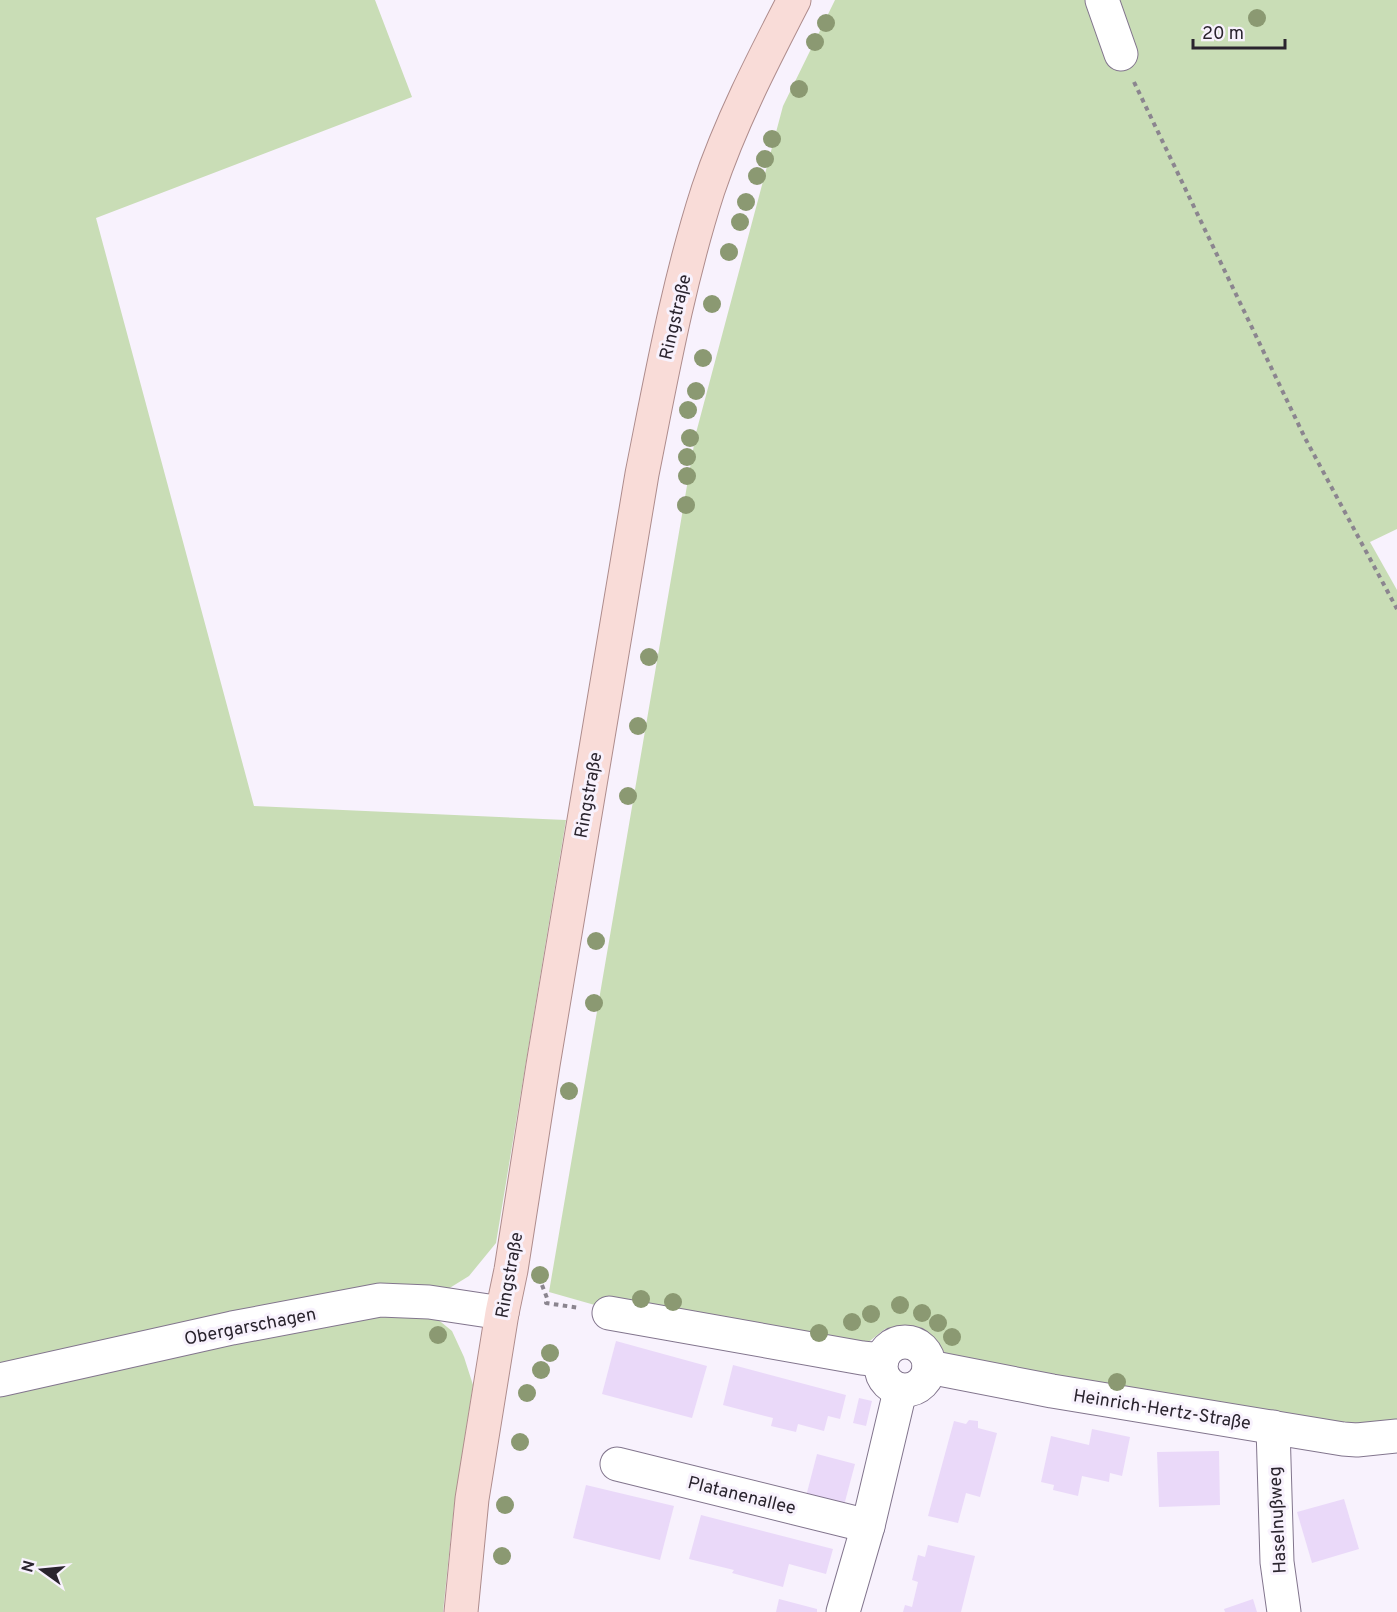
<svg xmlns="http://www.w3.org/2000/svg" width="1397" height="1612" font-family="Overpass,sans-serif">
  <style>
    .green { fill: #c9ddb6 }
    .building { fill: #ead9f9 }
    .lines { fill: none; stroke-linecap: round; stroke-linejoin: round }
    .minor-casing { stroke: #82758d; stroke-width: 35 }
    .major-casing { stroke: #ae8c8c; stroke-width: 35 }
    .path { stroke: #8b858f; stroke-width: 4; stroke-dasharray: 4.5 4.5; stroke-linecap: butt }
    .minor { stroke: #fff; stroke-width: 33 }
    .major { stroke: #f9dcd8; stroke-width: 33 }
    .tree { fill: #8b9972 }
    .labels { text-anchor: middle; stroke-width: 6; stroke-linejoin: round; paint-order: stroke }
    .street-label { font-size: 18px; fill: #2a242e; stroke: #f8f2fd }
  </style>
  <rect width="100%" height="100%" fill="#f8f2fd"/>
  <g class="green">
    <polygon points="0,0 375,0 412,97 96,218 254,806 566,820 496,1243 469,1276 448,1289 0,1371"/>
    <polygon points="835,0 1397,0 1397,529 1370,542 1397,590 1397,1429 1353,1433 948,1357 932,1336 908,1325 885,1329 866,1344 644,1319 549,1292 696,433 783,106"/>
    <polygon points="378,1310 436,1318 452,1331 464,1357 473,1385 454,1506 443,1612 0,1612 0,1386"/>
  </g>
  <g class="building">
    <polygon points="616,1341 707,1366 692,1418 602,1394"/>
    <polygon points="733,1365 846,1395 840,1419 828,1416 824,1431 798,1424 796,1432 771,1426 773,1418 723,1405"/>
    <polygon points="859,1398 872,1401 866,1426 853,1423"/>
    <polygon points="969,1420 978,1421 978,1428 997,1433 980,1497 966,1493 958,1523 928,1516 954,1421 966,1424"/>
    <polygon points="1092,1429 1130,1437 1122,1476 1110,1473 1109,1482 1082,1476 1078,1496 1053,1490 1054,1485 1041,1482 1051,1436 1089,1445"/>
    <polygon points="1219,1451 1220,1505 1159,1507 1157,1452"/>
    <polygon points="817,1454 855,1464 842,1513 804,1504"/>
    <polygon points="586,1485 674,1506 660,1560 573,1538"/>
    <polygon points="1344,1499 1359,1549 1312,1563 1297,1512"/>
    <polygon points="701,1515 833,1549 826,1574 789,1564 783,1587 732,1573 734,1570 689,1559"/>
    <polygon points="928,1545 975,1556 961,1612 903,1612 905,1605 912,1607 918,1582 912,1580 918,1555 925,1557"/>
    <polygon points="779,1599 817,1609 817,1612 776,1612"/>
    <polygon points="1253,1599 1257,1612 1225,1612 1224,1609"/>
  </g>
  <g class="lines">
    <defs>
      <g id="minor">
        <polyline points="1102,0 1121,54"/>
        <polyline points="609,1313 862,1358 882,1360"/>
        <circle cx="905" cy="1366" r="24"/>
        <polyline points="929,1367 1052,1391 1343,1439 1357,1440 1397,1436"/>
        <polyline points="0,1380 232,1328 380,1300 429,1302 502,1313"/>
        <polyline points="1273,1427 1277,1562 1284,1612"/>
        <polyline points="617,1464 868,1526"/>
        <polyline points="843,1612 868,1526 900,1391"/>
      </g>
      <path id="major" d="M461,1612L472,1499L502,1313L511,1270L543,1065L642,474C661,379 678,283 708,190C730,124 762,62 794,0"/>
    </defs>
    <use href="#minor" class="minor-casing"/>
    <use href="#major" class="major-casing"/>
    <g class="path">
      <polyline points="1134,82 1305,438 1397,609"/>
      <polyline points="542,1285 547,1298 546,1303 580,1308"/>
    </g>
    <use href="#minor" class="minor"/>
    <use href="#major" class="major"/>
  </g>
  <g class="tree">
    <circle cx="1257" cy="18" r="9"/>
    <circle cx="826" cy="23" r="9"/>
    <circle cx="815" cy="42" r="9"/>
    <circle cx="799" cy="89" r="9"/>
    <circle cx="772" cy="139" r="9"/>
    <circle cx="765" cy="159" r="9"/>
    <circle cx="757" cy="176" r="9"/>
    <circle cx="746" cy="202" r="9"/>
    <circle cx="740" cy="222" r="9"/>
    <circle cx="729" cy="252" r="9"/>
    <circle cx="712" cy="304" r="9"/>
    <circle cx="703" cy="358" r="9"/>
    <circle cx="696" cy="391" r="9"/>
    <circle cx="688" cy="410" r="9"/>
    <circle cx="690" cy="438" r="9"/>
    <circle cx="687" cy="457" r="9"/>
    <circle cx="687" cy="476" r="9"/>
    <circle cx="686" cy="505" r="9"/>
    <circle cx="649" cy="657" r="9"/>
    <circle cx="638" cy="726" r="9"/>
    <circle cx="628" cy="796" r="9"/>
    <circle cx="596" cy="941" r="9"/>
    <circle cx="594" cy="1003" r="9"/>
    <circle cx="569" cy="1091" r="9"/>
    <circle cx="540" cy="1275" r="9"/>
    <circle cx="641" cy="1299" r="9"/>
    <circle cx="673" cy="1302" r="9"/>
    <circle cx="900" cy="1305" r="9"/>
    <circle cx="922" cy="1313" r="9"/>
    <circle cx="871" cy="1314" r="9"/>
    <circle cx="852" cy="1322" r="9"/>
    <circle cx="938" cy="1323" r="9"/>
    <circle cx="819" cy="1333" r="9"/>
    <circle cx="438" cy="1335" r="9"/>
    <circle cx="952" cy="1337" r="9"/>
    <circle cx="550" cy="1353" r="9"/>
    <circle cx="541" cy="1370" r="9"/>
    <circle cx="1117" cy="1382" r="9"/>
    <circle cx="527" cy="1393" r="9"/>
    <circle cx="520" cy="1442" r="9"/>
    <circle cx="505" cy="1505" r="9"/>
    <circle cx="502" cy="1556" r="9"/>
  </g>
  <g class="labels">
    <g class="street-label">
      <text transform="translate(675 317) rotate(-77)" y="6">Ringstraße</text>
      <text transform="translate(588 795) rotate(-80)" y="6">Ringstraße</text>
      <text transform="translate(509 1275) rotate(-80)" y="6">Ringstraße</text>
      <text transform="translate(250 1326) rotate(-11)" y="6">Obergarschagen</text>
      <text transform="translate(1162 1409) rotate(9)" y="6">Heinrich-Hertz-Straße</text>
      <text transform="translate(742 1495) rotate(14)" y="6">Platanenallee</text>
      <text transform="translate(1277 1520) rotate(-93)" y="6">Haselnußweg</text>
    </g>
  </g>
  <g transform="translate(42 1570) rotate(285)" stroke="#f8f2fd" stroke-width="4.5" paint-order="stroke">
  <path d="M0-4.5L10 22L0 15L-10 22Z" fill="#2a242e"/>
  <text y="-9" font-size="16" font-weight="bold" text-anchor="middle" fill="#2a242e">N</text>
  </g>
  <path d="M1193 39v9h92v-9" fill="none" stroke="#2a242e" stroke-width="3"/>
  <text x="1202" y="39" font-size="18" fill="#2a242e" stroke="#f8f2fd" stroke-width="4.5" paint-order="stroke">20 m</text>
</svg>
